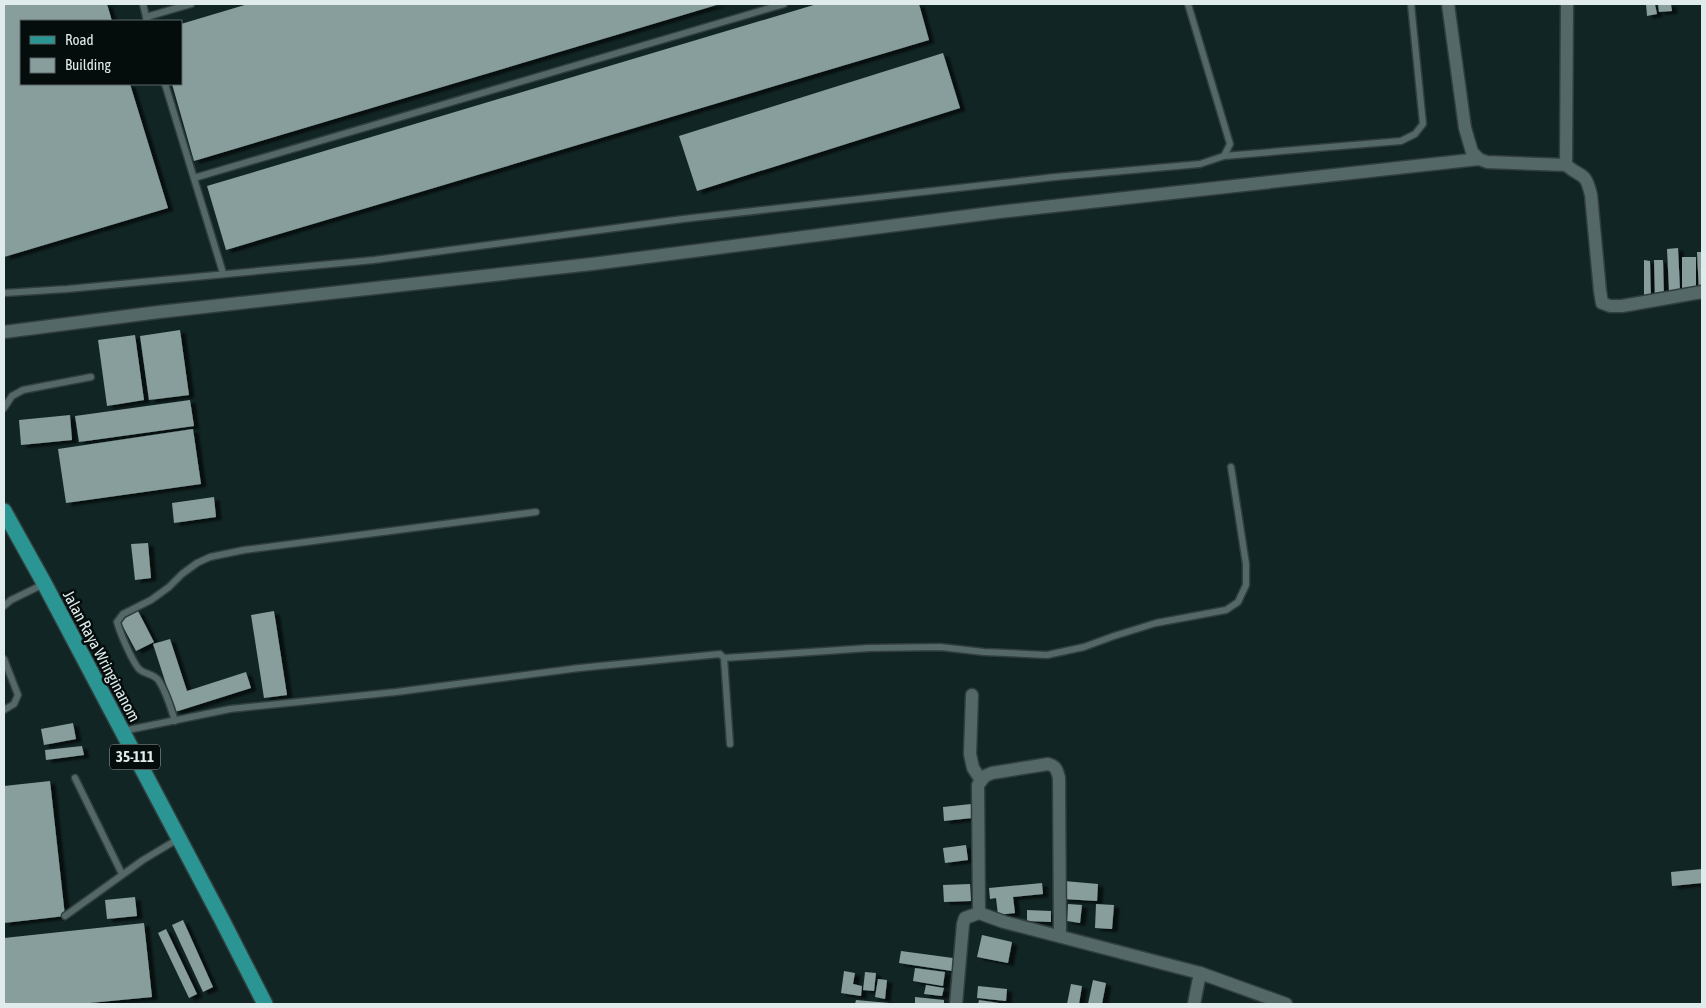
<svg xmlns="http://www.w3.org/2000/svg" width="1706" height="1008" font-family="'Asap Condensed',sans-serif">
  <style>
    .building { fill: #879e9d; filter: url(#shadow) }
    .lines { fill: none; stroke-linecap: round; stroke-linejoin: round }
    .lane-casing { stroke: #313e3e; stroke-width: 9 }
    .street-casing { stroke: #313e3e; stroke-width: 15 }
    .primary-casing { stroke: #313e3e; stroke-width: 18 }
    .lane { stroke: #536867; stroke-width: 6 }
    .street { stroke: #536867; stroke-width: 12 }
    .primary { stroke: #2b9594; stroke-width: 15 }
    .labels { text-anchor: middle; stroke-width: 5; stroke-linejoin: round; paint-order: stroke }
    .shield { fill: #050c0c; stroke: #9ea9a9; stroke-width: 1 }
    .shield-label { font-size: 15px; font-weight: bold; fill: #e0ecec }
    .street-label { font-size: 16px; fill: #e0ecec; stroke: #050c0c }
  </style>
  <defs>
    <filter id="shadow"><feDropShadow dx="5.5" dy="3" stdDeviation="1" flood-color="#0009"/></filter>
  </defs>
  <rect width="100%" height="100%" fill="#112524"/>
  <g class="building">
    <polygon points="4,4 107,4 112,21 21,21 21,84 130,84 168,208 4,257"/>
    <polygon points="248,4 720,4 194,161 172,84 181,84 181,24"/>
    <polygon points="817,4 919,4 929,40 226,250 207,186"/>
    <polygon points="1646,4 1655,4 1657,14 1647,16"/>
    <polygon points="1658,4 1671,4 1672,11 1659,12"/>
    <polygon points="943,53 960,108 697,191 679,136"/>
    <polygon points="1678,248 1680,290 1669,290 1667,249"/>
    <polygon points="1697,252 1702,252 1702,291 1699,291"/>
    <rect x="1682" y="257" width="14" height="34"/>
    <polygon points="1644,260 1650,261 1651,299 1644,299"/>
    <polygon points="1654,260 1663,260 1664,298 1655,298"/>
    <polygon points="180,330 189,395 149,400 140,336"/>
    <polygon points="135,335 144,400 107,406 98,340"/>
    <polygon points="190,400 194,426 79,442 75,416"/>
    <polygon points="70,415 72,440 21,445 19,420"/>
    <polygon points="193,429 201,484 66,503 58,449"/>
    <polygon points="214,497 216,517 174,523 172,503"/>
    <polygon points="148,543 151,578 135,580 131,544"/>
    <polygon points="138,611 154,642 136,651 120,621"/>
    <polygon points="274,611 287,695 264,698 251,615"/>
    <polygon points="170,639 187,691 246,672 251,688 175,712 153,644"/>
    <polygon points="73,723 76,739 44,745 41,729"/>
    <polygon points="82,746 84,755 46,760 45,750"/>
    <polygon points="50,781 65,916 4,923 4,786"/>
    <polygon points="971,804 972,818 944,821 943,807"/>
    <polygon points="966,845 968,860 945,863 943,848"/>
    <polygon points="1702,869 1702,883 1672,886 1671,872"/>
    <polygon points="1064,881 1098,884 1097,901 1063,899"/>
    <polygon points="1042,883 1043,894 1013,897 1015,913 998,915 996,898 990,899 989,888"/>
    <polygon points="970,884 971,901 944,902 943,885"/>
    <polygon points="135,897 137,916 107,919 105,900"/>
    <polygon points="1068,904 1082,905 1080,923 1067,921"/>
    <polygon points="1096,904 1114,905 1112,929 1095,928"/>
    <polygon points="1027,910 1051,911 1051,922 1027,921"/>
    <polygon points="183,920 213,987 203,992 172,925"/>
    <polygon points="144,923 152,997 79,1004 4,1004 4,938"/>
    <polygon points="166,929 197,994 189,998 158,933"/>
    <polygon points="982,935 1012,942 1008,963 977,957"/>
    <polygon points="901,951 953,958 952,971 899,963"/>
    <polygon points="915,968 945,972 943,986 913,981"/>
    <polygon points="844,971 855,973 853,984 862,986 861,996 841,993"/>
    <polygon points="865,972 876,973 874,991 863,990"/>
    <polygon points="878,979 887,980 885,999 875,997"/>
    <polygon points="1093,980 1106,983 1102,1004 1088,1004"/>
    <polygon points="1071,984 1082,986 1079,1004 1067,1004"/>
    <polygon points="926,985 944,988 942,996 924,994"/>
    <polygon points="978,986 1007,989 1006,1001 977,998"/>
    <polygon points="915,997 944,1000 944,1004 915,1004"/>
    <polygon points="856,1000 889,1003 889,1004 855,1004"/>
    <polygon points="979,1000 999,1003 999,1004 978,1004"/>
  </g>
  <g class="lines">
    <defs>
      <g id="lane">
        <polyline points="143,4 147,21"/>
        <polyline points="146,17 191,4"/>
        <polyline points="165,84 223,273"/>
        <polyline points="1224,156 1401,141 1415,134 1423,124 1411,4"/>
        <polyline points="194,178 784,4"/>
        <polyline points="4,293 67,289 374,260 683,219 1055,177 1200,164 1224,156 1230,144 1188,4"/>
        <polyline points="4,408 12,396 23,390 91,377"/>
        <polyline points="4,606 11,600 44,584"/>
        <polyline points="724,658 869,648 940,647 984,652 1047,655 1084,647 1114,636 1156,623 1226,610 1238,602 1246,585 1246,564 1231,467"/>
        <polyline points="4,659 18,695 14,704 4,710"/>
        <path d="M175,721C171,708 166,692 159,681C154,673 145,675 139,669C132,661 120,633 117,622L123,614L151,600L169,587L182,574L197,563L210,557L244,550L536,512"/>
        <polyline points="123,731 230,709 396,692 579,668 720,654 724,658 730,744"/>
        <polyline points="75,778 122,874"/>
        <polyline points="65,916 143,860 178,839"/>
      </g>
      <g id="street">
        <polyline points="1448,4 1465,128 1472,152 1479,159 1487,162 1566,165"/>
        <path d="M1567,4L1566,165C1582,179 1585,170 1591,195L1600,291L1602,303L1610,306H1622L1702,292"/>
        <polyline points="4,332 159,312 592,264 999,212 1479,159"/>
        <polyline points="972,695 970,754 973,768 981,780"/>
        <path d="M979,913L978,785L985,776L992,773L1048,764C1056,766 1057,770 1059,778L1060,935"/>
        <polyline points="956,1004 963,924 965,918 979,913 1004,922 1200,973"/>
        <polyline points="1194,1004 1200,973 1286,1004"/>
      </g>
      <polyline id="primary" points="4,511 44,583 221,918 265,1004"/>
    </defs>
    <use href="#lane" class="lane-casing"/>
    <use href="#street" class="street-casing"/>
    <use href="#primary" class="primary-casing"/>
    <use href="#lane" class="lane"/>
    <use href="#street" class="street"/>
    <use href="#primary" class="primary"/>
  </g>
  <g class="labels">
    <rect class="shield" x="110" y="744.5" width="50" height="25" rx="4"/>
    <g class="shield-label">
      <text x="135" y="762">35-111</text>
    </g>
    <g class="street-label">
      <text transform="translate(102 656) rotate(62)" y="6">Jalan Raya Wringinanom</text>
    </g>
  </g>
  <rect width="1706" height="1008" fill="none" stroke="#e0ecec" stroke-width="10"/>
  <rect x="20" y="20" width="162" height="65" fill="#050c0c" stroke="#5d6666"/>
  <rect x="30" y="36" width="25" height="8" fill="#2b9594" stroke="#5d6666"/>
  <text x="65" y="45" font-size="15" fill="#e0ecec">Road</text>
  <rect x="30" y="58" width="25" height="15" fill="#879e9d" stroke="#5d6666"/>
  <text x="65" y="70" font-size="15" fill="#e0ecec">Building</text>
</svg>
